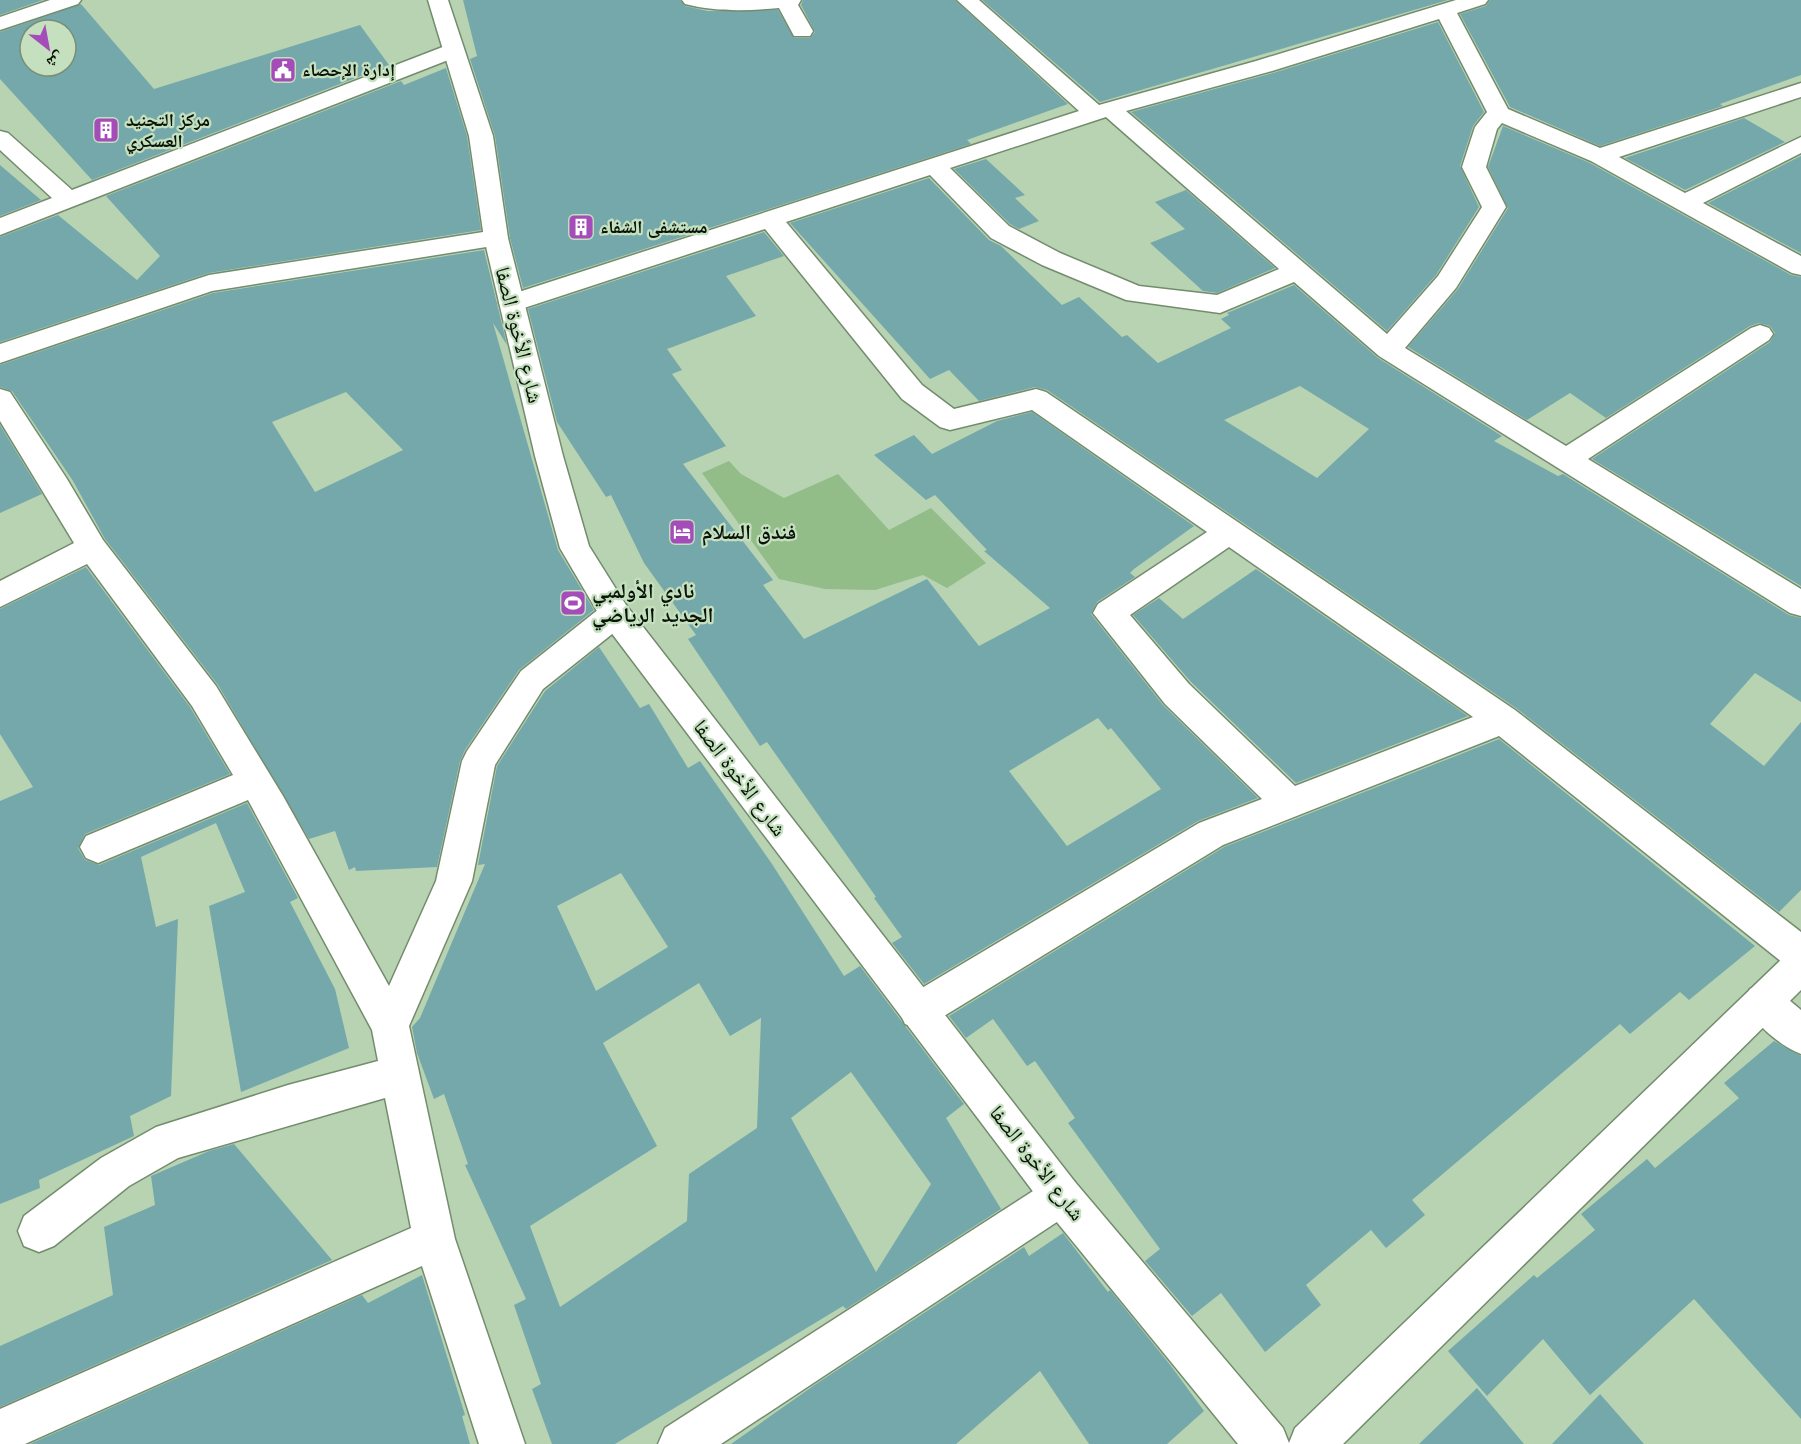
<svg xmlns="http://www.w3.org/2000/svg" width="1801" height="1444" font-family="Jost,'Noto Naskh Arabic',sans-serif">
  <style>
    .green { fill: #92bc88 }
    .building { fill: #75a8aa; fill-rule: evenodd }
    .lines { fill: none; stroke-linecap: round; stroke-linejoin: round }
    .minor-casing { stroke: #738c6d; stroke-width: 3 }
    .major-casing { stroke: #738c6d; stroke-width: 3 }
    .minor { fill: #fff; fill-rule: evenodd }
    .major { fill: #fff; fill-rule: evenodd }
    .labels { text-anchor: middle; stroke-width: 4.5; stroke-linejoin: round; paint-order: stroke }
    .far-poi-label { font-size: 18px; font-weight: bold; fill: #0a1308; stroke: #c5e0bf; text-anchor: start }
    .street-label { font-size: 21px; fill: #0a1308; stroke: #c5e0bf }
    .poi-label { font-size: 21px; font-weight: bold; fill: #0a1308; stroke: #c5e0bf; text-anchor: start }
  </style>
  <rect width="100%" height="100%" fill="#b8d3b2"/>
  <polygon class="green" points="729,461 741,474 784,498 838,474 889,530 931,508 986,563 947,588 923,575 875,590 825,589 779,579 702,473"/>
  <g class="building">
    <polygon points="0,0 43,0 0,15"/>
    <polygon points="463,0 680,0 685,6 708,11 778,10 794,38 810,38 815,32 801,5 803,0 955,0 1068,104 967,140 971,144 523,288 510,238 495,136 470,59 477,56"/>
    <polygon points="982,0 1448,0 1100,102"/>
    <polygon points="1490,0 1801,0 1801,75 1720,104 1723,106 1600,146 1510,107 1460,14 1486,6"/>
    <path d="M81,4L154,89L360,25L389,65L92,180L0,79V32ZM30,30H66V66H30Z"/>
    <polygon points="1438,22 1484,112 1473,126 1460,166 1479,207 1436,275 1387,331 1131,112 1273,73"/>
    <polygon points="446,68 467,136 481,230 209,273 0,342 0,237 58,215 137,280 160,256 106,196 401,81 404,85"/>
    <polygon points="1744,118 1785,142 1685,190 1625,158"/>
    <polygon points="1503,126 1590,163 1791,275 1801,277 1801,586 1592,459 1770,342 1775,333 1770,326 1759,323 1750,326 1606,418 1570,393 1527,420 1408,347 1458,289 1508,208 1488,167"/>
    <polygon points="1801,156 1801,253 1708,203"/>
    <polygon points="986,159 1025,195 1015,198 1039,221 1019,229 1010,224 954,169"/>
    <polygon points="0,165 41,200 0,216"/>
    <path d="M929,178L989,240L1001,246L1062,305L1079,297L1122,337L1127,335L1158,363L1231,328L1221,319L1229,315L1227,313L1294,285L1378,358L1502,436L1494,441L1558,476L1563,474L1789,615L1801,618V702L1755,673L1710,724L1764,766L1801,722V890L1779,912L1516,708L1047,390L1035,387L979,401L949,370L930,379L790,223ZM1300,386L1369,429L1317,478L1224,420Z"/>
    <polygon points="1186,190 1275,268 1217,293 1203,291 1150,243 1185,229 1155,202"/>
    <path d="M764,232L784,256L726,276L756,316L667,349L682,370L672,374L726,446L683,464L773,580L763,585L804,639L927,579L979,646L1050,608L984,551L987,550L935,495L926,500L874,455L914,435L932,454L997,421L1032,412L1194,526L1134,569L1130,573L1135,577L1097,602L1091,614L1163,705L1258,798L1198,821L924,984L892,943L902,937L874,898L876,897L767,742L760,746L688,639L696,635L644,563L611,495L606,497L557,422L528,309ZM1098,718L1108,730L1111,728L1161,789L1067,846L1009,771Z"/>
    <path d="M484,250L507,345L493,323L558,550L594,610L519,670L465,750L460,761L437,867L356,871L355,867L349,870L335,831L309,839L218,685L105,539L73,481L12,391L0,387V365L213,293ZM346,392L403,450L315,492L272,422Z"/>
    <polygon points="0,425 42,494 0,513"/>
    <polygon points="86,567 190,707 230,774 85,834 78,848 85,860 99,865 247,803 298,898 290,902 335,989 349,1048 241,1092 209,906 245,892 216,823 141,857 156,927 178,919 171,1096 130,1116 134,1136 39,1180 40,1188 0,1204 0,801 33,787 0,734 0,609"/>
    <polygon points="1256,569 1468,716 1296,783 1191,682 1133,615 1159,598 1183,619"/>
    <path d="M599,647L640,708L649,704L688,768L700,761L772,864L844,976L860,966L964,1104L946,1118L1001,1209L846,1309L843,1306L615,1444H552L532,1389L541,1384L514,1305L526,1299L465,1165L468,1164L444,1094L434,1099L417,1053L412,1027L420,1018L485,864L478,865L497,766L545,691ZM621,873L668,947L596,991L557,906ZM699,983L730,1036L761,1018L757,1128L689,1174L687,1221L560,1307L530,1226L657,1146L603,1043ZM851,1072L931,1184L876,1272L791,1118Z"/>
    <polygon points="1499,739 1755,946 1689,1000 1680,992 1630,1034 1620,1024 1412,1200 1425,1215 1386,1248 1371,1230 1306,1285 1321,1305 1265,1352 1221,1293 1192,1316 1145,1261 1160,1249 1068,1123 1075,1118 1035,1061 1027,1066 993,1019 966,1038 949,1016 1224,847"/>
    <polygon points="1774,1041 1801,1056 1801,1419 1694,1299 1590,1395 1543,1339 1487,1396 1448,1351 1534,1275 1537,1278 1595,1230 1581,1214 1647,1159 1655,1168 1739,1098 1724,1083"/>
    <polygon points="234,1144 332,1260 0,1407 0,1346 113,1295 104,1227 155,1205 151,1176 209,1151"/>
    <polygon points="1063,1233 1108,1292 1110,1290 1171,1366 1204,1411 1167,1444 1089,1444 1040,1371 956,1444 731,1444 816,1384 1024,1247 1029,1256"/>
    <polygon points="422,1275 465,1415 462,1416 470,1444 30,1444 362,1295 368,1303"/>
    <polygon points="1477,1388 1524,1444 1419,1444"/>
    <polygon points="1600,1394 1644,1444 1552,1444"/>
  </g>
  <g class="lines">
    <defs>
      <g id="minor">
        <path d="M682,0H801L798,5L813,31L810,36H794L779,8C746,11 717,12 685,4Z"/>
        <path d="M957,0H979L1099,105L1256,61L1456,0H1488L1485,4L1457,13L1508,109L1600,148L1801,83V97L1619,157L1685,193L1801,137V153L1703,203L1801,256V275L1792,273L1591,161L1502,123L1497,129L1486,167L1506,207L1456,288L1405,348L1566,446L1751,328L1760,325L1769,328L1773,334L1769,340L1588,459L1801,589V616L1790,613L1379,356L1294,282L1220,313L1126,300L1042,265L991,238L930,175L786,222L922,385L954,409L1036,389L1046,392L1515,710L1801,932V973L1788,967L1499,736L1223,845L931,1024L918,1029L905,1024L899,1011L905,998L1199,823L1262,799L1165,704L1093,613L1098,604L1207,532L1032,410L950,430L940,427L902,399L765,229L521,309L512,312L503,309L499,303L503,297L1079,111ZM1439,19L1487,112L1475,127L1462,167L1482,207L1438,276L1387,334L1126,111L1272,71ZM1106,117L1279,269L1217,295L1139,286L1060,253L1009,226L950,168ZM1229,547L1473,717L1295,786L1189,684L1130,615Z"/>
        <polygon points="453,43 461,45 464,50 461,55 0,235 0,218 52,198 0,150 0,131 8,133 72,190"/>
        <polygon points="496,230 505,232 508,238 505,244 212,291 0,363 0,344 209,275"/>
        <polygon points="0,389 10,392 67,479 103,540 216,686 283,796 389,986 436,881 462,761 467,751 521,671 604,605 615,602 626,605 631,614 626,623 543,689 495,765 472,881 409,1026 455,1239 525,1444 479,1444 422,1266 25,1444 0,1444 0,1409 411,1228 385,1098 178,1158 129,1186 54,1246 39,1252 24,1246 18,1231 24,1216 101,1158 156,1127 288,1085 378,1061 372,1030 248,800 98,863 86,858 80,847 86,836 233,775 192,706 87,564 0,607 0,581 74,543 0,421"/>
        <path d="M1763,984L1776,989L1801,1010V1054C1779,1045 1754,1024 1744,1002L1750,989Z"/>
        <polygon points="1061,1176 1075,1182 1081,1196 1075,1210 721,1444 658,1444 665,1428 1047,1182"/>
      </g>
      <g id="major">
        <polygon points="50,0 81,0 78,4 0,30 0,17"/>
        <polygon points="428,0 448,0 493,136 508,238 563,456 589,546 626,605 1075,1182 1283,1428 1289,1443 1295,1428 1788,953 1801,947 1801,990 1343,1444 1238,1444 1047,1210 604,623 560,548 535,456 484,238 469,136"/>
      </g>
    </defs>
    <use href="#minor" class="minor-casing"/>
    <use href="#major" class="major-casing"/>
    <use href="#minor" class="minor"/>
    <use href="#major" class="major"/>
  </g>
  <defs>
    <symbol id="civic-square" viewBox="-11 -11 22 22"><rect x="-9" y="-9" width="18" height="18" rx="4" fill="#a44cb8" stroke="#c5e0bf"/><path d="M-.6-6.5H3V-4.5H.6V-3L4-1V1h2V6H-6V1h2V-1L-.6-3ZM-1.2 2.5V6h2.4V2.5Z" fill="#fff"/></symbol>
    <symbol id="building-square" viewBox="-11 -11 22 22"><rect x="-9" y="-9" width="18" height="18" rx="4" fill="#a44cb8" stroke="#c5e0bf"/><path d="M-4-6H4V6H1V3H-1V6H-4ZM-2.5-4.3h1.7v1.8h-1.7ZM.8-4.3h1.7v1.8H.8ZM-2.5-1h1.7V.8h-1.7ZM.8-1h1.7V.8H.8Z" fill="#fff"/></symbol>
    <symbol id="hotel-square" viewBox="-11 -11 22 22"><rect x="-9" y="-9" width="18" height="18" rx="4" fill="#a44cb8" stroke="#c5e0bf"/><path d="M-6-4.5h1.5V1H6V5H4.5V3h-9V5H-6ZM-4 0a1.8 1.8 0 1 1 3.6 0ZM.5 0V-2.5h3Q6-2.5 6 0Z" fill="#fff"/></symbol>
    <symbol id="stadium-square" viewBox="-11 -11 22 22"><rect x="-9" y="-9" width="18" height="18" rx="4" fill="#a44cb8" stroke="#c5e0bf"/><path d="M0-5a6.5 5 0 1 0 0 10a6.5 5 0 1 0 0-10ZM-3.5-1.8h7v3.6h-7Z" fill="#fff"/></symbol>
  </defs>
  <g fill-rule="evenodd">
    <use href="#civic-square" x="268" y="55" width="30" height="30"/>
    <use href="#building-square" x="91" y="115" width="30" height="30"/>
    <use href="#building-square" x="566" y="212" width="30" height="30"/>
    <use href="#hotel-square" x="667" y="517" width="30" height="30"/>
    <use href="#stadium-square" x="558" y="588" width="30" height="30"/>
  </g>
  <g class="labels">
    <g class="far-poi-label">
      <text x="302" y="76">إدارة الإحصاء</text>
      <text x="126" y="126">مركز التجنيد<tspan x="126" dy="21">العسكري</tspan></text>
      <text x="600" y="233">مستشفى الشفاء</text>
    </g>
    <g class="street-label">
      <text transform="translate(519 335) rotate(76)" y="7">شارع الأخوة الصفا</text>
      <text transform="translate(740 778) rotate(53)" y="7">شارع الأخوة الصفا</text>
      <text transform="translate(1037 1163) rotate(52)" y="7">شارع الأخوة الصفا</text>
    </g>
    <g class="poi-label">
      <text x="702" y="539">فندق السلام</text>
      <text x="592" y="598">نادي الأولمبي<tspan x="592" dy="24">الجديد الرياضي</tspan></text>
    </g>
  </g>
  <g transform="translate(48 48) rotate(149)"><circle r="28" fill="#c5e0bf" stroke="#7a8e76" stroke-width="1.5"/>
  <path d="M0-4.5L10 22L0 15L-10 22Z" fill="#a44cb8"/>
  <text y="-9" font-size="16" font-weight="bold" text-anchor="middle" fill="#0a1308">ش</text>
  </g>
</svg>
